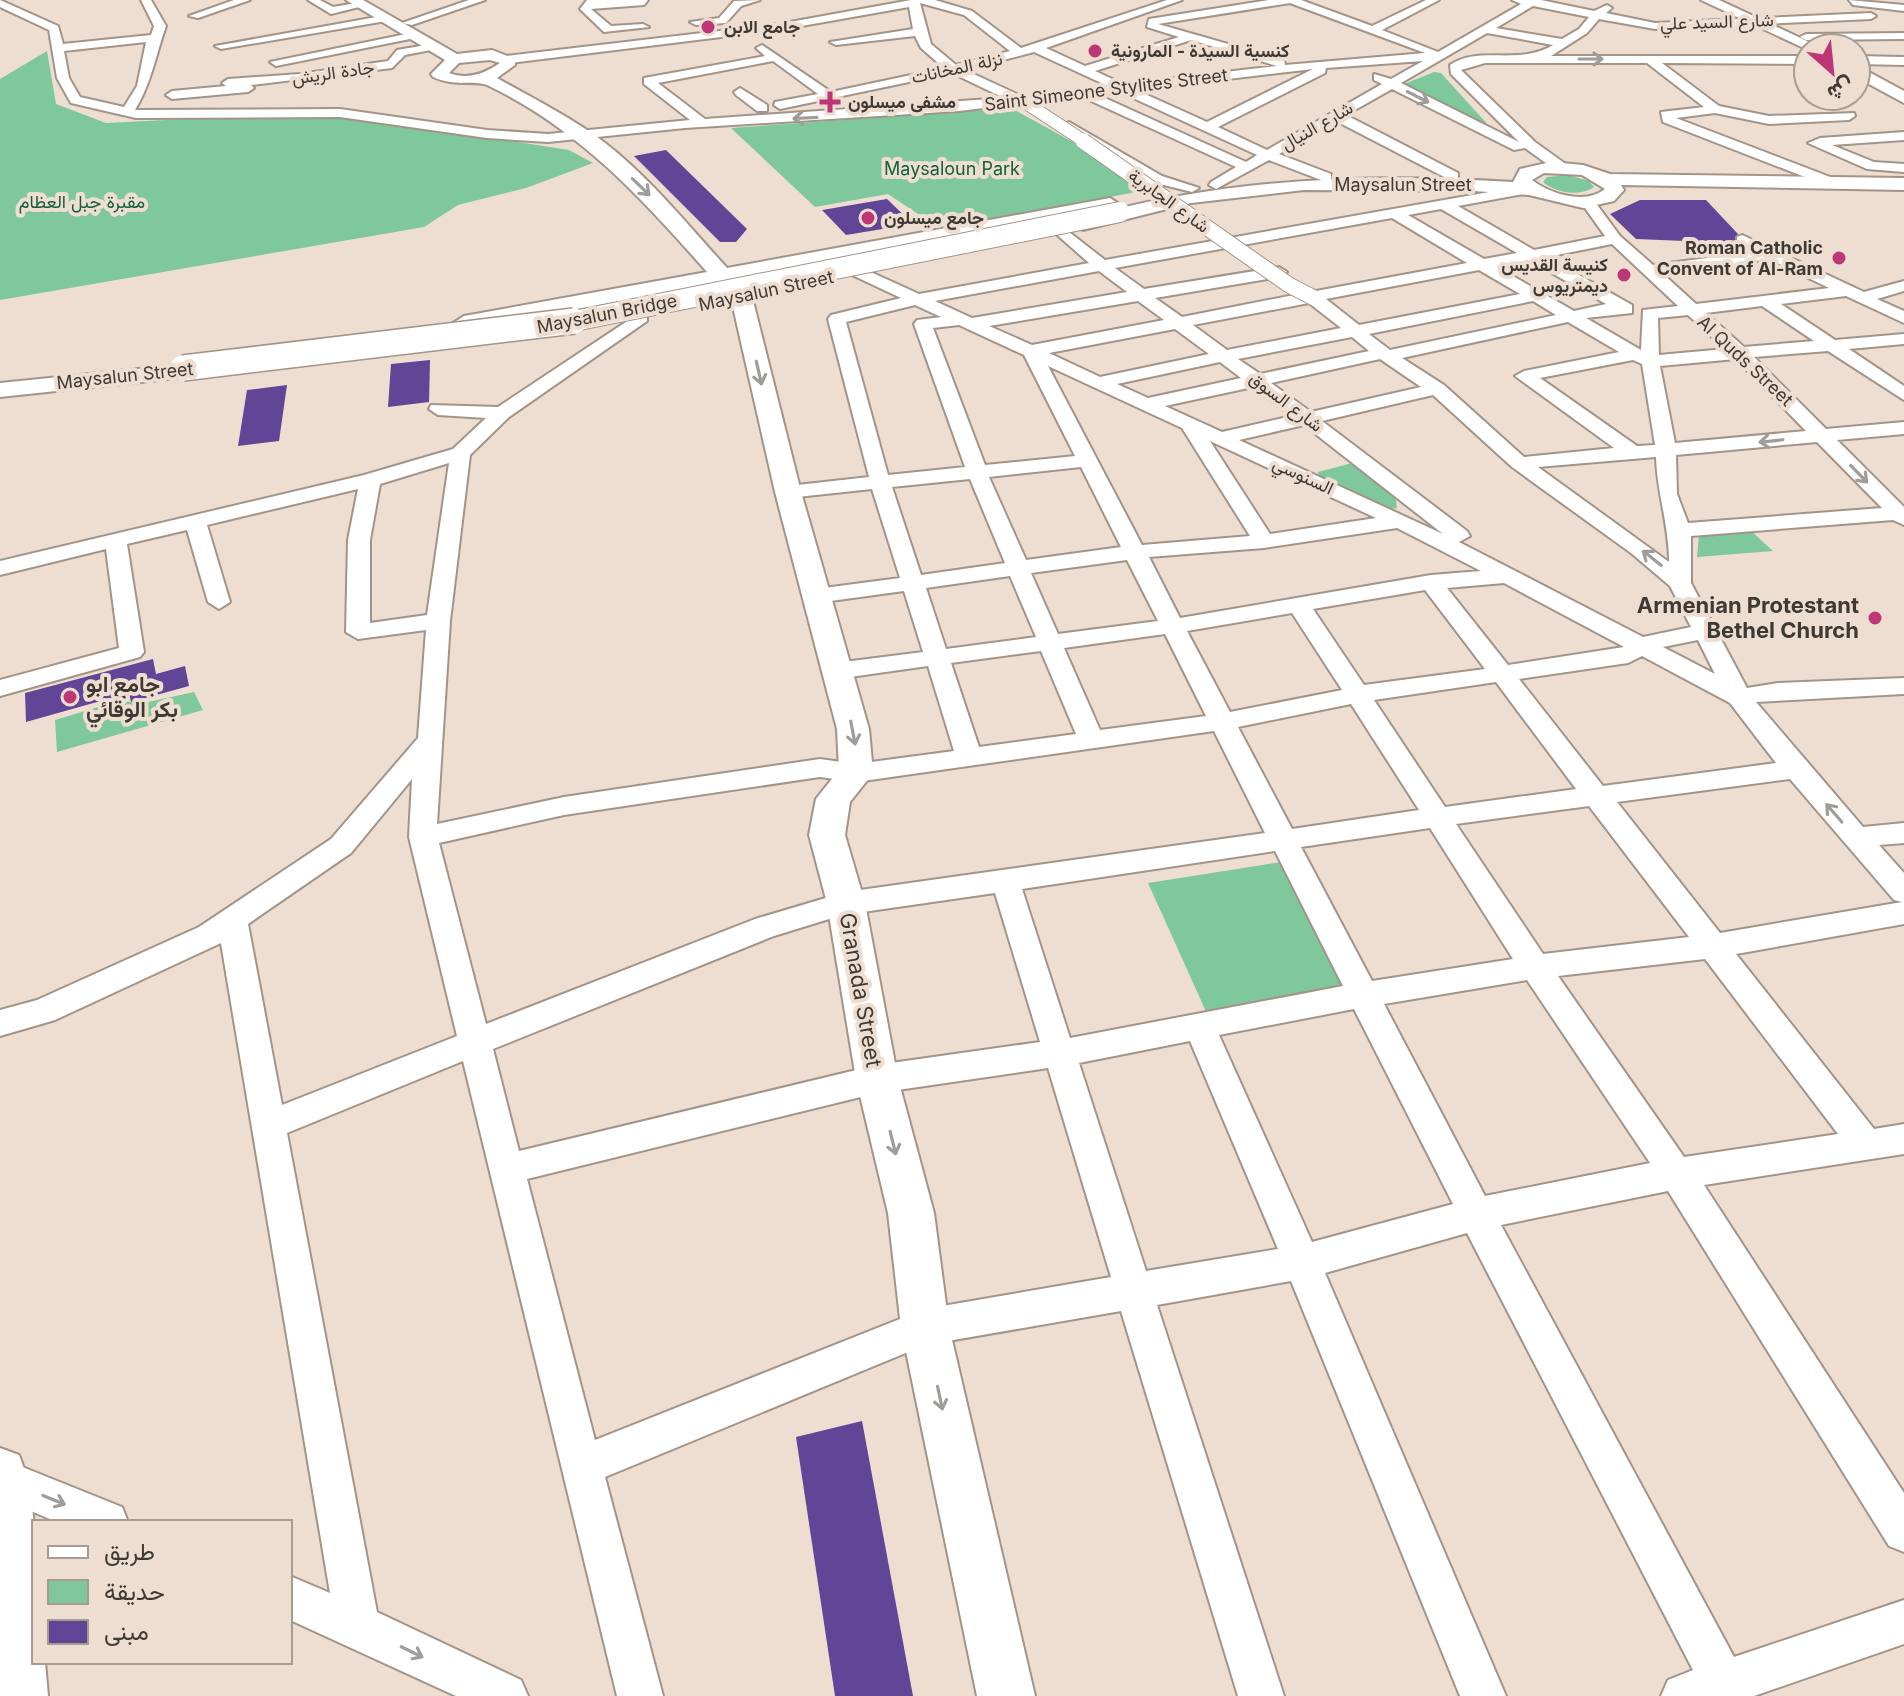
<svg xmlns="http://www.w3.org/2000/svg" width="1904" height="1696" font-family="Inter,Vazirmatn,sans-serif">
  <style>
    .green { fill: #7ec89c }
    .building { fill: #614596 }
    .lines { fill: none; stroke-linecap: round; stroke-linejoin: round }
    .minor-casing { stroke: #a29488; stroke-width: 4 }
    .major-casing { stroke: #a29488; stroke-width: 4 }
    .minor { fill: #fff; fill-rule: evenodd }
    .major { fill: #fff; fill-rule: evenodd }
    .minor-bridge-far1-casing { stroke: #a29488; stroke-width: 14; stroke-linecap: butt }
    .minor-bridge-casing { stroke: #a29488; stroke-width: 17; stroke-linecap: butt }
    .major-bridge-far1-casing { stroke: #a29488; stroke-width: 22; stroke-linecap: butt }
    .major-bridge-casing { stroke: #a29488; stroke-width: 28; stroke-linecap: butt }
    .minor-bridge-far1 { stroke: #fff; stroke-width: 12 }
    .minor-bridge { stroke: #fff; stroke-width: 15 }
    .major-bridge-far1 { stroke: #fff; stroke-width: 20 }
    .major-bridge { stroke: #fff; stroke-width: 25 }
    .oneway { stroke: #9f9c9a }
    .poi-dot { fill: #bd3675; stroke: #eeded1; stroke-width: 3 }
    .labels { text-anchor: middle; stroke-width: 8; stroke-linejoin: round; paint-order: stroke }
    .far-street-label { font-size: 18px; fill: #3f3934; stroke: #eeded1 }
    .far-poi-label { font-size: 18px; font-weight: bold; fill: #3f3934; stroke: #eeded1; text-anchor: start }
    .far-park-label { font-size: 18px; fill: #11603b; stroke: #eeded1 }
    .poi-label { font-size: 22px; font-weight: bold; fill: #3f3934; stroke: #eeded1; text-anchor: end }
    .street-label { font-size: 22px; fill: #3f3934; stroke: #eeded1 }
  </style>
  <rect width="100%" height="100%" fill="#eeded1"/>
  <g class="green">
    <polygon points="47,51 56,104 106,123 268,115 363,118 569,150 593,163 526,188 458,205 424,227 0,300 0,79"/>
    <polygon points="1434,72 1441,73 1490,127 1404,84"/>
    <polygon points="1011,108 1080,146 1142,191 939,228 888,194 815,207 731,128"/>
    <path d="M1568,175L1589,181L1594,187C1580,197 1555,193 1543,182L1547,177Z"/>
    <polygon points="1356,462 1395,494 1397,508 1387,510 1319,478 1318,472"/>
    <polygon points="1751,531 1773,551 1697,557 1699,535"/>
    <polygon points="194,692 203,710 57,752 55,720 122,700 139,704"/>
    <polygon points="1281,862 1351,991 1208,1016 1148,883"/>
  </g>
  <g class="building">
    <polygon points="666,150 747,229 736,242 720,242 634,156"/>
    <polygon points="887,199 913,224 846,235 822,210"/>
    <polygon points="1640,200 1706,200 1738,234 1734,243 1636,239 1610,214"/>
    <polygon points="430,360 429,402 388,407 391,364"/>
    <polygon points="287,385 279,441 238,446 247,390"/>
    <polygon points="153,659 156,674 185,666 189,686 131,702 129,693 26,722 25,693"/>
    <polygon points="862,1421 913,1696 835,1696 796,1437"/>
  </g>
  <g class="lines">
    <defs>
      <g id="minor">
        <path d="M0,0L58,26L63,44L151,35L154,26L141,0H151L166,26C156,54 151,84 135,110L340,109L487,130L548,134L690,120L644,84V78L765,56L756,48L762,45L831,92L944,68L921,48L915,36L836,45L830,42L913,29L909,7L779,30L510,63L504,59L506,56L779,24L911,0H935L972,11L1021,48L1167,0H1182L1046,48L1085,66L1179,37L1147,27L1149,19L1269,0H1301L1372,26L1426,0H1439L1382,30L1438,52L1521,4L1512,0H1541L1594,11L1607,5L1612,8L1606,13L1655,23L1871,13L1876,16L1871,19L1655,29L1599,19L1587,33L1551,56H1808V64L1662,63L1719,106L1769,116L1854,113L1855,116L1849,120L1769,124L1715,113L1676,118L1838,180V186H1828L1663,122L1661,112L1704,107L1647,63H1485L1461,70L1535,142L1567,165V171H1557L1525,148L1514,150L1392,89L1346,115L1458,173V179H1448L1336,121L1279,154L1331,174V180H1321L1269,160L1216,189L1209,185L1211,182L1236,167L1080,96L959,111L685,128L548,142L487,138L340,117L136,118L71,103L57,78L49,30L0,7ZM920,3L964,15L1010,51L956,65L931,44ZM1290,3L1425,53L1285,65L1284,60L1158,24ZM1533,6L1589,17L1579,29L1562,39L1496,28ZM1487,33L1553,45C1519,66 1479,45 1450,65L1451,74L1519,142L1401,83ZM1191,40L1277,66L1123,84L1095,71ZM146,42L137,86L124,107L80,97L69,78L64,51ZM1034,52L1108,86L1021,96L965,70ZM773,61L818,94L775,102L774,105L780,109L952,73L1004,98L705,119L658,83ZM1423,61L1391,79L1374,74V80L1382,84L1267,150L1218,127L1325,73L1326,68ZM1313,69L1207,122L1136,90L1296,71ZM1120,92L1257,155L1246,162L1096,94Z"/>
        <polygon points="234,0 250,0 198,18 189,16"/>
        <polygon points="308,0 320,0 333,7 362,2 367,5 331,14"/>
        <polygon points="469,0 485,0 412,25 402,23"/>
        <polygon points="587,0 648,0 644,5 591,9 611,26 643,24 649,27 604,32 580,9"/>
        <polygon points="760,0 741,6 726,23 696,25 690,22 719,18 734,1"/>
        <polygon points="1849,0 1904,5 1904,11 1853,5"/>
        <polygon points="382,16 386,21 221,49 215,46"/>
        <polygon points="411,33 415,38 276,66 270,62"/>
        <polygon points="1904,33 1904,39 1806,40 1800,37 1806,34"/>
        <polygon points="432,44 436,49 405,55 392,68 251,85 254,88 248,92 172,99 166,95 172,91 226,86 222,83 228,79 300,74 388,61 397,50"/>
        <polygon points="1856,56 1904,57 1904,65 1856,64"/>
        <polygon points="740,88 767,105 767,111 757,111 736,95 734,92"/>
        <polygon points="1069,122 1162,176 1199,188 1192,192 1152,182 1064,129 1062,126"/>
        <polygon points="1904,132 1904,140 1832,145 1874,162 1904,164 1904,172 1867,169 1808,143 1820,138"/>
        <path d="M1529,185L1536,189L1534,192L1458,206L1534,250L1605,236L1580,201L1587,197L1592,198L1620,236L1653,265L1754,252L1737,243V237L1742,235L1864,292L1904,281V291L1877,299L1904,311V323L1846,296L1781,304L1835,340L1904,334V344L1849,349L1904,386V400L1828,351L1754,357L1826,429L1904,422V434L1837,440L1904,507V525L1893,520L1691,536V583L1747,688L1778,683L1904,678V694L1756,702L1863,827L1904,823V843L1879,845L1904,873V924L1736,954L1874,1129L1904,1124V1154L1704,1185L1904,1493V1552L1889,1546L1668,1191L1501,1225L1734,1657L1904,1600V1644L1754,1696H1661L1668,1680L1693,1670L1467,1233L1325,1273L1506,1696H1460L1291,1281L1157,1305L1284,1696H1238L1121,1311L925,1345L605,1477L663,1696H617L463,1061L287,1133L377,1612L521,1680L528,1696H456L290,1620V1576L330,1593L221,943L55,1020L0,1036V1010L37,1000L199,927L331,839L418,738L426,630L358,639L346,632L348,540L358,489L207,525L230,602L219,609L208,602L187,530L127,544L144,652L140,657L0,696V680L119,648L106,549L0,575V561L364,475L453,449L486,418L438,415L429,409L431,405L498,407L641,312L647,313V321L509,417L470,455L450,621L437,824L564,797L820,759L856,764L954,751L928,666L836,679L824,671L836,663L923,652L904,591L816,603L805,596L816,589L900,578L872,489L788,498L778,492L788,486L869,477L828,319L831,315L901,298L852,275V269H864L919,294L1089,263L1055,233V227L1060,225L1105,260ZM1441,209L1517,253L1484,259L1408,215ZM1392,218L1467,263L1316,291L1300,288L1299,294L1182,317L1155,298L1279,277L1287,272L1279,267L1144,289L1115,268ZM1612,244L1678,306L1643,310L1641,350L1586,318L1632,313V305L1547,257ZM1769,259L1829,288L1696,304L1663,274ZM1529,260L1606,304L1574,311L1497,267ZM1479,270L1520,294L1359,325L1326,299ZM1099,271L1127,292L972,318L935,301ZM1138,301L1164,320L1032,345L989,326ZM1533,301L1556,315L1390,350L1369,334ZM1309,303L1341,328L1227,350L1193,325ZM915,305L941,317L917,320L914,324L965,467L888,475L846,322ZM1762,306L1814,341L1744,347L1706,313ZM1688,315L1725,349L1659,355L1658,318ZM1568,322L1619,352L1524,371L1515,376L1614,448L1524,457L1444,385L1402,358ZM959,325L1024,355L1075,456L985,465L933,328ZM1175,329L1209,354L1100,377L1049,353ZM1352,337L1369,351L1260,374L1238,359ZM1380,359L1421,387L1311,412L1271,383ZM1736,359L1806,431L1675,443L1660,366ZM1633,360L1642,364L1655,445L1637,446L1540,378ZM1220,362L1241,378L1148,398L1117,384ZM1048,366L1182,428L1250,536L1142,545ZM1253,387L1292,416L1222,432L1165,406ZM1433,395L1512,467L1631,553L1670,586L1691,627L1643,637L1459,542L1470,536L1467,531L1322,421ZM1304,425L1443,534L1239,440ZM1210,441L1376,518L1270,534ZM1817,442L1882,508L1688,523L1677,494L1676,455ZM1656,457C1657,493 1669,525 1669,562L1538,467ZM449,463L427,615L370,623V540L380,484ZM1081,467L1121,547L1026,560L989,477ZM970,479L1005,563L921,575L892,487ZM1397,528L1481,571L1431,575L1180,618L1149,557L1264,548ZM1127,560L1158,621L1058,634L1031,573ZM1010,576L1036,637L946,649L926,588ZM1504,583L1624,647L1508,665L1447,588ZM1425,590L1485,669L1364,685L1313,609ZM1292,613L1342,690L1230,712L1187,631ZM1165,634L1206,716L1100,730L1064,648ZM1698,640L1715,674L1663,647ZM1041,651L1076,734L979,747L951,663ZM1642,656L1730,703L1776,763L1603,786L1519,679L1628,663ZM1496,682L1576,789L1445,807L1374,700ZM1351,704L1419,810L1292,829L1238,727ZM1214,731L1265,833L846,892L755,919L486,1024L439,843L564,815L820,777L856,782ZM412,779L409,837L457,1036L282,1105L248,924L351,853ZM1790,779L1894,900L1902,902L1720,933L1617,802ZM1589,806L1689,937L1543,954L1456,824ZM1430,828L1513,959L1372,981L1301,847ZM1275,851L1343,986L1070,1038L1022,889ZM995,893L1040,1042L877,1065L519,1151L493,1049L774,936L842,915ZM1705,959L1838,1134L1684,1157L1558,976ZM1527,980L1650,1163L1485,1196L1384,1004ZM1354,1009L1453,1204L1312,1242L1219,1035ZM1190,1041L1278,1249L1146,1271L1079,1063ZM1048,1068L1111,1277L925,1309L595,1440L527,1179L877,1093Z"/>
        <polygon points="0,1458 122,1507 128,1522 57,1522 0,1498"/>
      </g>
      <g id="major">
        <path d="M346,0H363L457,54L492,50L515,59V65L497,78C527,95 559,111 587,130C641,166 684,221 727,268L1110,198L1119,204L1110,210L736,279L752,297L801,492L869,729L873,773L850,802L845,835L865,903L898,1079L934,1213L949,1327L1035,1696H977L901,1327L888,1213L856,1079L827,903L809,835L816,799L839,770L837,729L775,492L731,298L717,283L464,330L456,328L453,323L464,316L707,272C642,198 578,128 487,85C475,80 454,87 433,77L431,74L445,60ZM490,60L500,63C484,74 467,80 449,73L459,63Z"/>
        <polygon points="1701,0 1719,0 1822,48 1808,50"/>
        <polygon points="1856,65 1904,91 1904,103 1856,77"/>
        <path d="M1551,162L1583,165L1610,174L1904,178V190L1621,185L1624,190L1614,201L1583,208L1529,195L1474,191L1304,190L1191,203L1083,230L1073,224L1076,220C1220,178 1364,173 1513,182L1520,169ZM1544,173L1582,175L1605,189C1585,205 1550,194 1532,180Z"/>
        <polygon points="217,361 225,363 229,368 225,373 0,397 0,383"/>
        <path d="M0,1448L19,1455C43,1514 34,1599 34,1662H45L48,1696H0Z"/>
      </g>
    </defs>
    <use href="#minor" class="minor-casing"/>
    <use href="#major" class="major-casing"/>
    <use href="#minor" class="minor"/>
    <use href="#major" class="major"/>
    <defs>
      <polyline id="minor-bridge-far1" points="1026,103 1087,143"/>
      <polyline id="minor-bridge" points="1083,141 1289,285 1314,298"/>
      <polyline id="major-bridge-far1" points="564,323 1120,212"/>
      <polyline id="major-bridge" points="183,368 574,321"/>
    </defs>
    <use href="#minor-bridge-far1" class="minor-bridge-far1-casing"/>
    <use href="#minor-bridge" class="minor-bridge-casing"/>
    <use href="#major-bridge-far1" class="major-bridge-far1-casing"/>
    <use href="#major-bridge" class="major-bridge-casing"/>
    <use href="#minor-bridge-far1" class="minor-bridge-far1"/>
    <use href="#minor-bridge" class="minor-bridge"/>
    <use href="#major-bridge-far1" class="major-bridge-far1"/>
    <use href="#major-bridge" class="major-bridge"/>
  </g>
  <defs><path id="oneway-shaft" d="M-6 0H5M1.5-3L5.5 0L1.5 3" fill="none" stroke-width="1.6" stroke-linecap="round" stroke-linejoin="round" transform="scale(2)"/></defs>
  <g class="oneway">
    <use href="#oneway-shaft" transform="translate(1591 59)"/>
    <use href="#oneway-shaft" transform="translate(1418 97) rotate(27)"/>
    <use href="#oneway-shaft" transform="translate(805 118) rotate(177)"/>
    <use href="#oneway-shaft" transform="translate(641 187) rotate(44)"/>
    <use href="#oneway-shaft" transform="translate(759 373) rotate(77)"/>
    <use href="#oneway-shaft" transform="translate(1771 441) rotate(174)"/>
    <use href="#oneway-shaft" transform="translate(1859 474) rotate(46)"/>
    <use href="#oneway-shaft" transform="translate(1652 558) rotate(-142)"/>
    <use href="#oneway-shaft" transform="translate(853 733) rotate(79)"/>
    <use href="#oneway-shaft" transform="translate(1834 813) rotate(-131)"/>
    <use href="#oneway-shaft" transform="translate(893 1143) rotate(76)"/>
    <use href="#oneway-shaft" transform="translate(940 1398) rotate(78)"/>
    <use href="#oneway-shaft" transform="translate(54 1500) rotate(22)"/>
    <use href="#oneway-shaft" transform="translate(412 1652) rotate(26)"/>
  </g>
  <g class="poi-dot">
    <circle cx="708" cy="27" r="8"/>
    <circle cx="1095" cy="51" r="8"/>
    <path d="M826 90h8v8h8v8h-8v8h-8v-8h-8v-8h8z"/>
    <circle cx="868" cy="218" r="8"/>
    <circle cx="1839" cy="258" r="8"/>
    <circle cx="1624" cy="275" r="8"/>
    <circle cx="1875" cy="618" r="8"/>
    <circle cx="70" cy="697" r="8"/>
  </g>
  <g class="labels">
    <g class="far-street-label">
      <text transform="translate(1717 22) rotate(-2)" y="6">شارع السيد علي</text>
      <text transform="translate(957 68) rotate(-12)" y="6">نزلة المخانات</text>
      <text transform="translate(333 73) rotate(-8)" y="6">جادة الريش</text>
      <text transform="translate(1106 90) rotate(-7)" y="6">Saint Simeone Stylites Street</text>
      <text transform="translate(1317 126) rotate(-30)" y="6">شارع النيال</text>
      <text x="1403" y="191">Maysalun Street</text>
      <text transform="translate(1169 201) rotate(36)" y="6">شارع الجابرية</text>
      <text transform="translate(766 291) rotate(-12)" y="6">Maysalun Street</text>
      <text transform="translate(607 314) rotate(-11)" y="6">Maysalun Bridge</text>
      <text transform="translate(1745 361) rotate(43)" y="6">Al Quds Street</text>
      <text transform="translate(125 376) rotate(-6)" y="6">Maysalun Street</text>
      <text transform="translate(1286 402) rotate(37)" y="6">شارع السوق</text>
      <text transform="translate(1303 476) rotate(25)" y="6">السنوسي</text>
    </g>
    <g class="far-poi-label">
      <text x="724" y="33">جامع الابن</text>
      <text x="1111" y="57">كنسية السيدة - المارونية</text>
      <text x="848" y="108">مشفى ميسلون</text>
      <text x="884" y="224">جامع ميسلون</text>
      <text x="1823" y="254" text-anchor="end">Roman Catholic<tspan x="1823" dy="21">Convent of Al-Ram</tspan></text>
      <text x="1608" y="271" text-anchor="end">كنيسة القديس<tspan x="1608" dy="21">ديمتريوس</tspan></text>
    </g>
    <g class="far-park-label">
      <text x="952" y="175">Maysaloun Park</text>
      <text x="82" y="208">مقبرة جبل العظام</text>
    </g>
    <g class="poi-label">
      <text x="1859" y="613">Armenian Protestant<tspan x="1859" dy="25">Bethel Church</tspan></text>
      <text x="86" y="692" text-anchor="start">جامع ابو<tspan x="86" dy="25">بكر الوقائي</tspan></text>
    </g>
    <g class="street-label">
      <text transform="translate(861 990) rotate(80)" y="8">Granada Street</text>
    </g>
  </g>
  <rect x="32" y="1520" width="260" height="144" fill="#eeded1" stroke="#a89c92" stroke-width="2"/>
  <rect x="48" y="1546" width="40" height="12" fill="#ffffff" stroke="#a89c92" stroke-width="2"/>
  <text x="104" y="1560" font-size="24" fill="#3f3934">طريق</text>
  <rect x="48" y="1580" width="40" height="24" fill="#7ec89c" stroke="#a89c92" stroke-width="2"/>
  <text x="104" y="1600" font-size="24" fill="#3f3934">حديقة</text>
  <rect x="48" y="1620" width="40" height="24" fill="#614596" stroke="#a89c92" stroke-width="2"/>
  <text x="104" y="1640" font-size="24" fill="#3f3934">مبنى</text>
  <g transform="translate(1832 72) rotate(153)"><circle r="38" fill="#eeded1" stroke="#a89c92" stroke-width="2"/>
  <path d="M0-6L14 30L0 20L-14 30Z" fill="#bd3675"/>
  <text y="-12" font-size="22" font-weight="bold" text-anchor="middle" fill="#3f3934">ش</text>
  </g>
</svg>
